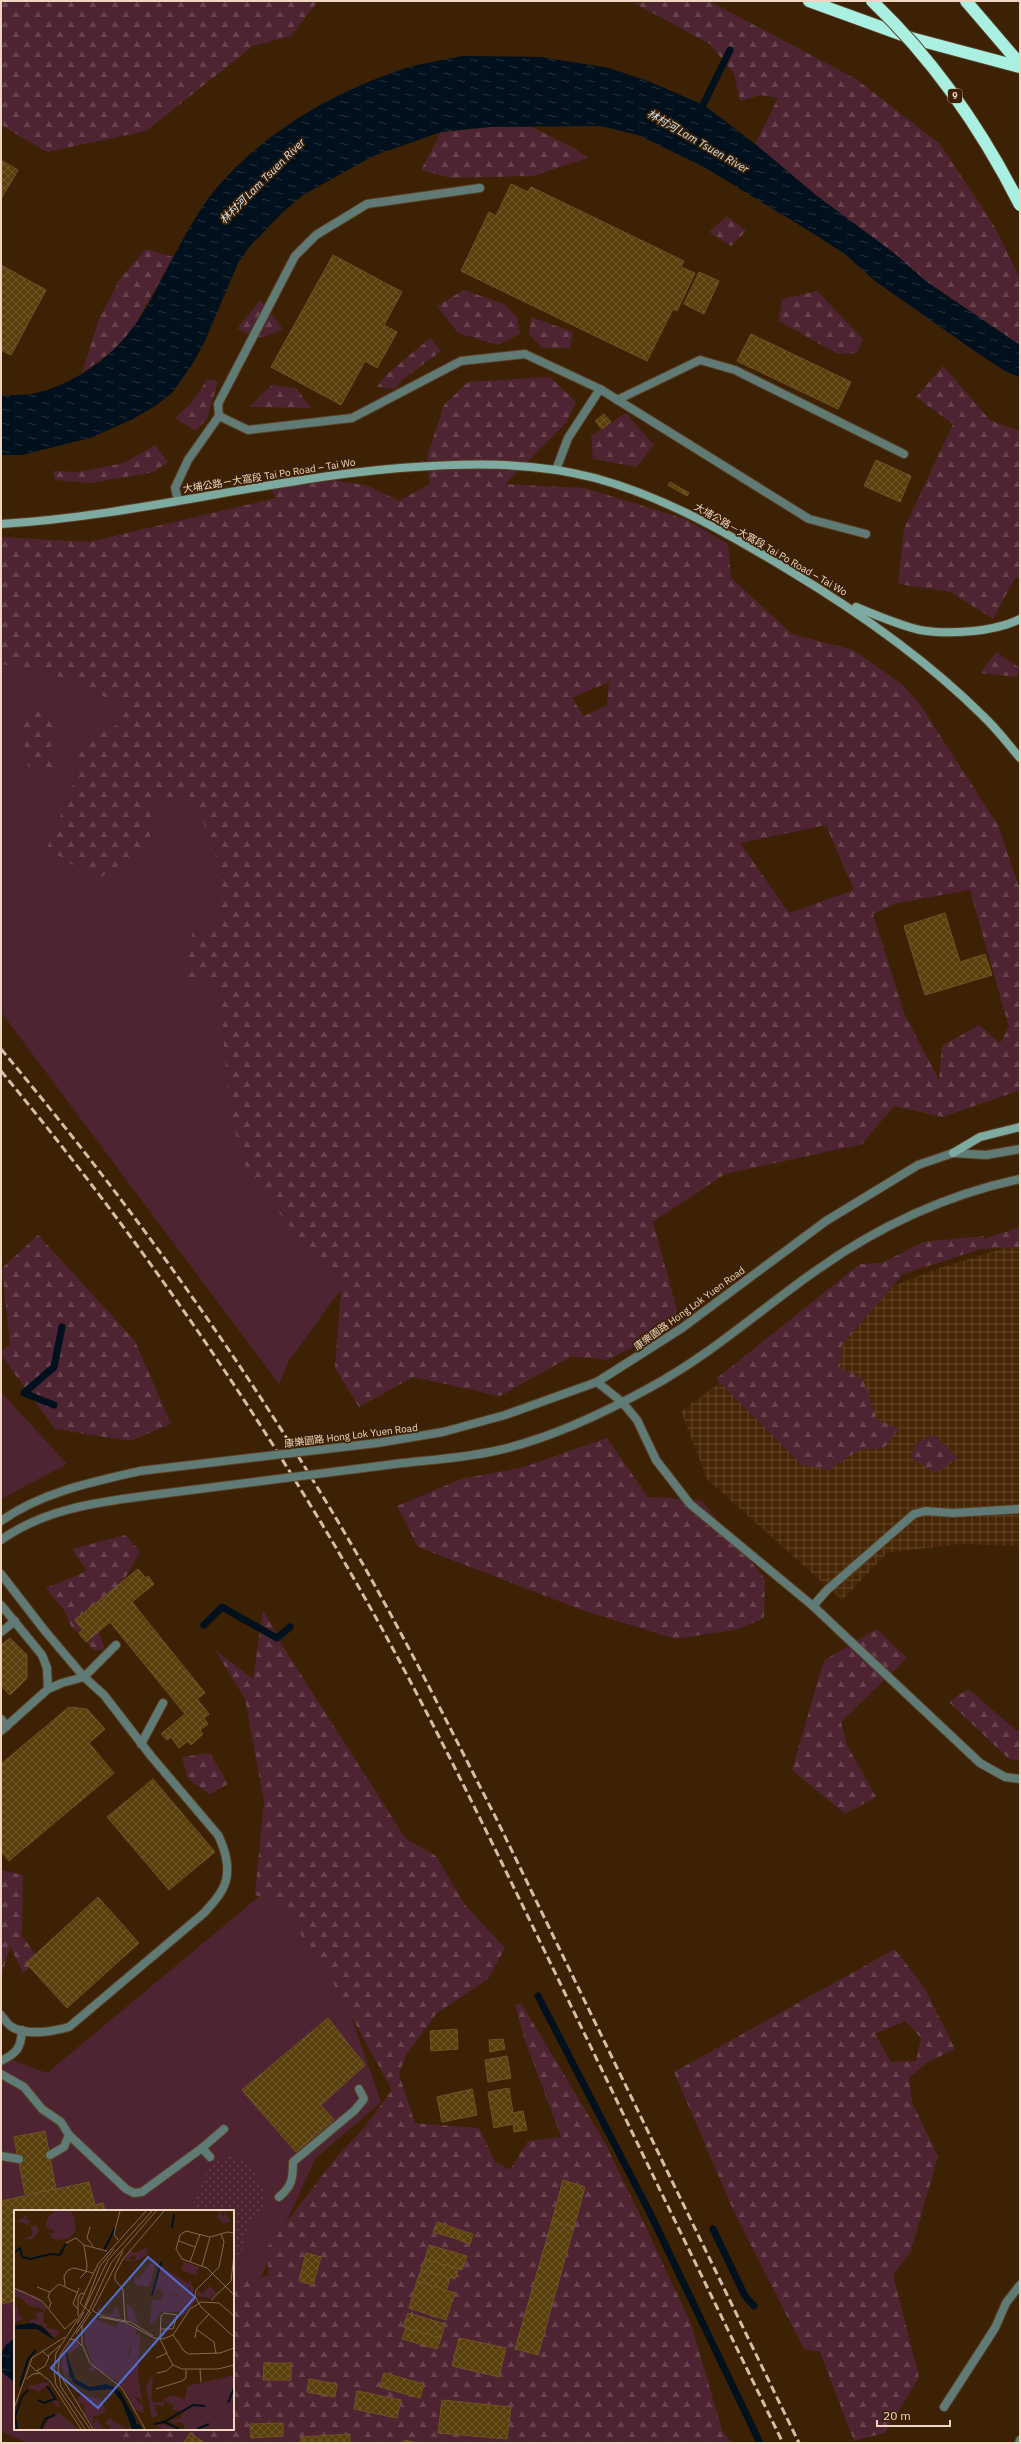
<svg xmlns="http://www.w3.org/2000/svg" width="1021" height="2444" font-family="'IBM Plex Sans','Noto Sans TC',sans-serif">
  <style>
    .industrial { fill: url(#industrial-grid) }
    .grass { fill: #4e2432 }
    .forest { fill: url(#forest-firs); fill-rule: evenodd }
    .park { fill: url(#park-dots) }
    .water { fill: url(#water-ripples) }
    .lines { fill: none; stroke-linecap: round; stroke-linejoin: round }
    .stream { stroke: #00101d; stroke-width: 7 }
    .building { fill: url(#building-cross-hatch); stroke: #6e5324 }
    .service-casing { stroke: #593e23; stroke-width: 10 }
    .pedestrian-casing { stroke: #593e23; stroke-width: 10 }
    .minor-casing { stroke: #593e23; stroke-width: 10 }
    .tertiary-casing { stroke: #593e23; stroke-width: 10 }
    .secondary-casing { stroke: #593e23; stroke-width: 10 }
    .motorway-casing { stroke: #593e23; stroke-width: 14 }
    .service { stroke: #607b75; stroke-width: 8 }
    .pedestrian { stroke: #607b75; stroke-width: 8 }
    .minor { stroke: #607b75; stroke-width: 8 }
    .tertiary { stroke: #607b75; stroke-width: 8 }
    .secondary { stroke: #7eaba1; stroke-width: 8 }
    .motorway { stroke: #aaf0e2; stroke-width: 12 }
    .rail { stroke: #d6bda9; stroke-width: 3; stroke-dasharray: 8 4; stroke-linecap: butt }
    .tertiary-bridge-casing { stroke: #593e23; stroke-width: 10; stroke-linecap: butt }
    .motorway-bridge-casing { stroke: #593e23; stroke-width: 14; stroke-linecap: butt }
    .tertiary-bridge { stroke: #607b75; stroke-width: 8 }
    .motorway-bridge { stroke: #aaf0e2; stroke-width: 12 }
    .labels { text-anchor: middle; stroke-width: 3.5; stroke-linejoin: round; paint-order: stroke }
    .shield { fill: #3d2105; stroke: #b9a08a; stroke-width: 1 }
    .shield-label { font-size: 9px; font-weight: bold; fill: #eed6c3 }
    .street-label { font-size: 10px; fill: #eed6c3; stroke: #3d2105 }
    .water-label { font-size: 11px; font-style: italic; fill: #d4e5f1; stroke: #3d2105 }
    .inset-river { fill: none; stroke: #00101d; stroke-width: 2 }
    .inset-road { fill: none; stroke: #846951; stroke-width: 1 }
    .view { fill: #5170d3; fill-opacity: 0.15; stroke: #5170d3; stroke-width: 2 }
    .inset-edge { fill: none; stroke: #eed6c3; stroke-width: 2 }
  </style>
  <defs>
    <pattern id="industrial-grid" width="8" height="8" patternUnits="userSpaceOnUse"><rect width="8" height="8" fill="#472605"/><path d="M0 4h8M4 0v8" fill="none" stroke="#624528"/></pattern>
    <pattern id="forest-firs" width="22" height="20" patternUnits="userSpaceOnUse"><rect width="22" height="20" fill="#4e2432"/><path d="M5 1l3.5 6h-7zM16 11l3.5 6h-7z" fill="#68434e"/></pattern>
    <pattern id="park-dots" width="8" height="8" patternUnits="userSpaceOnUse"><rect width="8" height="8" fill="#4e2432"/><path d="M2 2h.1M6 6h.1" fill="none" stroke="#68434e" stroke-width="1.8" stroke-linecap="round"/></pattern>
    <pattern id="water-ripples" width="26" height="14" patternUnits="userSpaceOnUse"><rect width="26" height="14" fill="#00101d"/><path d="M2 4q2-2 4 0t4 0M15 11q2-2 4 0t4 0" fill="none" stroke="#26323c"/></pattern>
    <pattern id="building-cross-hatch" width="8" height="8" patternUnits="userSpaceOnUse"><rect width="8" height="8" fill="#593f0c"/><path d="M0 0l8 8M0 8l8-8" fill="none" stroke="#715a2e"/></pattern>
  </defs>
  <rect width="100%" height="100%" fill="#3d2105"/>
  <polygon class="industrial" points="1020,1243 1020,1546 960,1544 887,1553 842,1600 707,1479 681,1411 805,1321 934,1270"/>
  <g class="grass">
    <polygon points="1,664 70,679 129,709 117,725 76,740 75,780 47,848 150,846 152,804 189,793 215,846 219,927 180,981 219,980 229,1111 341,1289 289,1361 279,1384 1,1012"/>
    <polygon points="1,1392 67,1464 1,1499"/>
    <polygon points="298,1864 381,2102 315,2159 237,2330 233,2329 233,2211 15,2211 15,2429 142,2429 140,2443 27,2443 1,2431 1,2056 47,2073"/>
  </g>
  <g class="forest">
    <polygon points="1,1 318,1 291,36 253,46 146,131 47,152 1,125"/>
    <polygon points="709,1 856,79 940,144 996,229 1020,279 1020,345 927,282 894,253 817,196 755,144 778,98 761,95 740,101 734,74 710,44 634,3"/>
    <polygon points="490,127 532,127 574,148 588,158 533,176 451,178 421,170 441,132"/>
    <polygon points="727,216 746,231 731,246 709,232"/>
    <polygon points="146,249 173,257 132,330 114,350 82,373 99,319 120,279"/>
    <polygon points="464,290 504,304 517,317 520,334 498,345 458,333 437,306"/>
    <polygon points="817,291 863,339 857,353 838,354 779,321 782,299"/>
    <polygon points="260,300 283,329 262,338 237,329"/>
    <polygon points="531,317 573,332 570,348 542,348 529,334"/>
    <polygon points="430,338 441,351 403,379 395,389 377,387 386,375"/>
    <polygon points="943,366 990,420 1020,431 1020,578 1015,578 993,619 951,592 898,584 904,529 953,424 916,397"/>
    <path d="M550,377L576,402L566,423L505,484L585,488L685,519L728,544L731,578L792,634L853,650L903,685L921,706L998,825L1020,890V1090L943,1117L894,1106L862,1144L725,1174L653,1222L677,1310L666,1331L607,1360L572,1356L500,1396L413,1377L359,1407L335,1368L341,1289L248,1174L229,1111L219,981H180L194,927H219L215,846L188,793L152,804L150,846L96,880L47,848L75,780L76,740L117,725L128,709L70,679L1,664V537L89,542L276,498L265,478L298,475L366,485L399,501L430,484L427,457L444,405L468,382ZM609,682L607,705L584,716L572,698ZM826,825L854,890L789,913L740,843ZM970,890L1009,1027L1000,1043L979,1025L942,1046L939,1080L904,1013L873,914L897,903Z"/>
    <polygon points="207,380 218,381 207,419 195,431 175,418 191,403"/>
    <polygon points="272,385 296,388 311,408 249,407"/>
    <polygon points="626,413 654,445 637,467 593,459 591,436"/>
    <polygon points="155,445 168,462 154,472 89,483 55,480 53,471 79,472 124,463"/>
    <polygon points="996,652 1020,668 1017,677 980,673"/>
    <polygon points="41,710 59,728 51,747 62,768 52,775 29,770 20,716"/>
    <polygon points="1020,1227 1020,1247 981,1249 903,1274 842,1345 840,1367 863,1379 877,1419 899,1429 884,1448 859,1450 829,1470 802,1465 716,1379 860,1264 882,1263 923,1242 984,1236 984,1239"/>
    <polygon points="38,1235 135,1341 171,1424 130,1441 55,1429 1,1355 1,1351 10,1345 2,1268"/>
    <polygon points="934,1435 958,1458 936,1473 910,1458 916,1443"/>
    <polygon points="607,1438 648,1497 701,1500 765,1579 764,1618 739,1629 676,1639 582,1610 418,1547 397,1506 461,1479 524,1467"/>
    <polygon points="125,1535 140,1551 112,1602 94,1618 105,1649 95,1651 71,1626 64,1610 46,1588 87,1571 72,1549"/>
    <polygon points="263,1610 287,1653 406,1839 436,1856 465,1905 505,1948 488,1979 436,2014 406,2055 399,2074 415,2123 479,2128 495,2162 510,2170 528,2141 561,2137 525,2040 515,2005 521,2003 605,2143 642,2219 691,2324 722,2430 732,2443 119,2443 128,2429 233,2429 233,2285 269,2275 266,2249 335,2159 364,2128 392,2090 318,1956 297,1930 279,1901 255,1895 264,1801 245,1699 215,1650 253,1679"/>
    <polygon points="877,1629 907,1658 841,1722 847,1745 876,1797 845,1814 792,1770 824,1660"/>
    <polygon points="968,1689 1017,1731 1020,1729 1020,1761 1009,1759 949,1702"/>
    <polygon points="210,1753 228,1784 210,1794 188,1779 182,1757"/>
    <polygon points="1,1870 23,1875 22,1936 40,1960 23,1973 10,1946 1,1978"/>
    <path d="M895,1949L925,1989L955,2049L928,2062L909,2078L912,2102L938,2157L910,2253L893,2275L919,2377L885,2433L854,2441L820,2352L804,2349L734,2212L674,2072ZM906,2021L921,2038L916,2061L891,2062L875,2034Z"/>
  </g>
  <polygon class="park" points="228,2156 248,2163 266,2191 264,2208 247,2229 242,2251 233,2263 233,2211 191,2211 203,2178 214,2161"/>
  <g class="water">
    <path d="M462,56L541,57L609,68L648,81L704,105L755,144L817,196L894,253L927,282L1020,345V377L1005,371L979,354L875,281L845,254L806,229L704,167L638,135L601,126L490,127L441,132L373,156L303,195L283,212L250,246L238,263L205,341L193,363L172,393L155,406L133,419L90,438L22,455H1V396C11,395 21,395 31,394C69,387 109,360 131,330C149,307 161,279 175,254C188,230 202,204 221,183C268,130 333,93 400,70C420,63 441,61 462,56Z"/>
    <path d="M15,2338V2383L1,2371C1,2354 0,2347 15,2338Z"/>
  </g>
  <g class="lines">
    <g class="stream">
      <polyline points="699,113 730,50"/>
      <polyline points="54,1405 24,1393 54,1367 62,1327"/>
      <polyline points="204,1625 222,1607 277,1638 290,1627"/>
      <polyline points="538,1996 649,2211 760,2443"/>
      <polyline points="713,2229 745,2296 754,2306"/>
    </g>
  </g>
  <g class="building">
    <polygon points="1,160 18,170 1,199"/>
    <polygon points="511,184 528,192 531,187 684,261 681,267 695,273 677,311 673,309 647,361 461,271 489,212 496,216"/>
    <polygon points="333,255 402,292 384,325 397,332 377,368 365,361 341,405 271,367"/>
    <polygon points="1,265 46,290 11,355 1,350"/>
    <polygon points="699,272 719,281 704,314 684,304"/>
    <polygon points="751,334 851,382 838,409 737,361"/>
    <polygon points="604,414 611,422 602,429 595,421"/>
    <polygon points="876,460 911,476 900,502 864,486"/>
    <polygon points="670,482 689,493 687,496 668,485"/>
    <polygon points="945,913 960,962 985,954 992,975 925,995 904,926"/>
    <polygon points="138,1569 146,1578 148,1576 154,1584 132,1602 205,1693 197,1699 209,1714 204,1718 208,1724 200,1730 203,1734 191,1745 188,1741 179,1748 171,1737 167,1740 161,1734 185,1714 110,1622 86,1642 79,1633 83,1630 75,1620"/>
    <polygon points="10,1638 27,1655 27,1678 10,1695 1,1686 1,1645"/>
    <polygon points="69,1707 87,1709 105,1729 89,1743 114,1773 9,1861 1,1851 1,1764"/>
    <polygon points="153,1779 215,1852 169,1890 107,1817"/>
    <polygon points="98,1897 139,1943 67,2008 26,1963"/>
    <polygon points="328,2018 365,2065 321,2105 334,2120 296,2152 242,2090"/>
    <polygon points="457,2029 458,2049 431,2051 430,2031"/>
    <polygon points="503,2039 505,2049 490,2052 489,2040"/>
    <polygon points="507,2056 511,2078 488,2082 485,2060"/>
    <polygon points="509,2088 513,2113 523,2111 527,2130 514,2132 513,2124 494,2128 488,2092"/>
    <polygon points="472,2089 477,2115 442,2122 437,2097"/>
    <polygon points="45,2131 56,2189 25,2194 14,2137"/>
    <polygon points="563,2180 585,2187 574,2227 552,2221"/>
    <polygon points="89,2182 95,2205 103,2203 105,2211 15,2211 15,2301 1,2304 1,2201"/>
    <polygon points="552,2221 574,2227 538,2355 515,2349"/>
    <polygon points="437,2222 460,2230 457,2239 433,2232"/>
    <polygon points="460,2230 473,2234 470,2244 457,2239"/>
    <polygon points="429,2245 467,2256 462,2270 425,2259"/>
    <polygon points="306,2253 321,2257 313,2285 299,2281"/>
    <polygon points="425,2259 458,2269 455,2279 421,2270"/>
    <polygon points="421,2270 450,2278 446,2291 417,2281"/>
    <polygon points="417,2281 455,2293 446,2320 409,2308"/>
    <polygon points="408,2313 445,2324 441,2338 403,2327"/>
    <polygon points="406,2328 441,2338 437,2349 402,2339"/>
    <polygon points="459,2338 506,2348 499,2377 452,2366"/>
    <polygon points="264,2363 291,2363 291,2380 263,2380"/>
    <polygon points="384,2373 424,2384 420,2398 380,2387"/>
    <polygon points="309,2379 337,2384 335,2397 307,2392"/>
    <polygon points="357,2391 401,2400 397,2418 354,2409"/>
    <polygon points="442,2400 511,2407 507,2439 438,2433"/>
    <polygon points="283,2423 283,2436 251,2438 250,2424"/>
    <polygon points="190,2433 205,2443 184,2443"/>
    <polygon points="350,2434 350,2443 301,2443 301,2437"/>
    <polygon points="404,2440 416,2443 404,2443"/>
  </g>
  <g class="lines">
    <defs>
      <g id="service">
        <polyline points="480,188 367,204 316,235 295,256 218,404 219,416 248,430 352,418 461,361 525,354 600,389"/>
        <polyline points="617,400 700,360 735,370 904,454"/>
        <polyline points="556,470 568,438 600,389 809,519 866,534"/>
        <polyline points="178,500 175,488 188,460 219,416"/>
        <polyline points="813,1606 827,1590 914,1514 925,1511 953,1513 1020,1509"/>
        <polyline points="1,1632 15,1621"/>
        <polyline points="84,1677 116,1645"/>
        <polyline points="1,1719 7,1726"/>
        <polyline points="141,1744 163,1703"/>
        <path d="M1,2061C17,2053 21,2048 22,2030"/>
        <polyline points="1,2074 24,2087 42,2109 61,2122 69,2135 64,2147 50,2155"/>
        <polyline points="1,2156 19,2159"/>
        <polyline points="944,2407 995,2328 1006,2303 1020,2285"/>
        <polyline points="1019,2443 1020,2440"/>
      </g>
      <g id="pedestrian">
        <polyline points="69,2135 126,2189 134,2193 142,2192 202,2148 210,2157"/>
        <polyline points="202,2148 224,2129"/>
        <path d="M279,2197C292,2186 293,2179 293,2162L355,2110L364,2099L359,2089"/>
      </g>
      <g id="minor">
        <polyline points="597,1382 622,1402 637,1420 656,1460 690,1504 813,1606 980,1763 1005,1777 1020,1779"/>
        <path d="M1,1574L45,1631L84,1677L104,1695L151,1756L218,1835C226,1851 232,1873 222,1890C218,1898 210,1906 204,1913L69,2027C54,2031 27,2036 12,2027C8,2025 4,2019 1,2015"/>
        <polyline points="1,1605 42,1655 47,1668 48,1689"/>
        <polyline points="1,1731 48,1689 62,1683 84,1677"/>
      </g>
      <g id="tertiary">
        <polyline points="377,1443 443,1432 505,1415 597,1382 682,1328 826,1221 918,1165 953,1153 986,1155 1020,1149"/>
        <path d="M395,1464C429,1460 466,1458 499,1450C552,1438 604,1413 651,1387C710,1355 760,1310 814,1272C877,1227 945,1195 1020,1179"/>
        <path d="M1,1521C42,1492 92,1482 140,1471"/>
        <path d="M1,1540C46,1508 99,1502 152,1495"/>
      </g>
      <g id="secondary">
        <path d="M1,524C135,516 266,479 400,468C466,463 531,461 595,478C665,497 725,532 787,569C857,611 925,658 983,716C997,729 1008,744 1020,758"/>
        <path d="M856,607C876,615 898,625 920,630C947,635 995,632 1020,619"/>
        <polyline points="953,1153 980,1137 1020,1127"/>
      </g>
      <g id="motorway">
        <polyline points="809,1 911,38 1020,67"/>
        <polyline points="966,1 1020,64"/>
      </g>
    </defs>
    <use href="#service" class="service-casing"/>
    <use href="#pedestrian" class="pedestrian-casing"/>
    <use href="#minor" class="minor-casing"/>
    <use href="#tertiary" class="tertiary-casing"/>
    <use href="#secondary" class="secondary-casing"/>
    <use href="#motorway" class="motorway-casing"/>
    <use href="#service" class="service"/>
    <use href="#pedestrian" class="pedestrian"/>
    <use href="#minor" class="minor"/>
    <use href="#tertiary" class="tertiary"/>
    <use href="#secondary" class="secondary"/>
    <use href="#motorway" class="motorway"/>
    <g class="rail">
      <path d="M1,1049C135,1209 257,1380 361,1561C409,1645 452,1732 496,1818L799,2443"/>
      <path d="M1,1071C113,1206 215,1349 306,1498C397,1645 472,1801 547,1956C625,2118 704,2281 783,2443"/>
    </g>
    <defs>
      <g id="tertiary-bridge">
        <polyline points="140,1471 377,1443"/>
        <polyline points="152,1495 395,1464"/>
      </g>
      <path id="motorway-bridge" d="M872,1C933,59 982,130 1020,205"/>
    </defs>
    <use href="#tertiary-bridge" class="tertiary-bridge-casing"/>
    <use href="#motorway-bridge" class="motorway-bridge-casing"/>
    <use href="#tertiary-bridge" class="tertiary-bridge"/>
    <use href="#motorway-bridge" class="motorway-bridge"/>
  </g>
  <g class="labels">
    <rect class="shield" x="948" y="89" width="14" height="14" rx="3"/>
    <g class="shield-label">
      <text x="955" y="99">9</text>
    </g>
    <g class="street-label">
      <text transform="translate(269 475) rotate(-9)" y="4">大埔公路－大窩段 Tai Po Road – Tai Wo</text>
      <text transform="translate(771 549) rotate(30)" y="4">大埔公路－大窩段 Tai Po Road – Tai Wo</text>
      <text transform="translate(689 1308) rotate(-36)" y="4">康樂園路 Hong Lok Yuen Road</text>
      <text transform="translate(351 1435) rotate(-7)" y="4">康樂園路 Hong Lok Yuen Road</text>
    </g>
    <g class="water-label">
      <text transform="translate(698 141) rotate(30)" y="4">林村河 Lam Tsuen River</text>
      <text transform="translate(262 181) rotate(-45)" y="4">林村河 Lam Tsuen River</text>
    </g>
  </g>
  <g transform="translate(14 2210)">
    <rect width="220" height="220" fill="#3d2105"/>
    <path d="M170,52L185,57L182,65L167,60ZM176,74L180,77L179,82L182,91L168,107L164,102H144L150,87L171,84L176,79ZM126,124L124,165L129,196L126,188L119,187L106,161L108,151L114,146L117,139L119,126Z" fill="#4e2432"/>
    <path d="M42,1H57L60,7L62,19L56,28L46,30L38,28L35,23H40V20L31,17L34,6ZM203,1H207L209,8L211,1L216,12L206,14L209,13L203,7L206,3ZM13,5V10L19,12H15V16L7,12L0,13ZM17,14L20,17L22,14L25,21L19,29H10L18,25ZM134,36L133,44L125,50L118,52L122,49L121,45L115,48L118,51H110L116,40L122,43ZM142,53L135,77L120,74L121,67L125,68L136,54ZM147,56L175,74L176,71L179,77H175L176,82L166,92V87L162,84L149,88L147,102L139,115V112L136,115L138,90L147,89L149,85L147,79H143L139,86ZM3,79L12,81L14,87L16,84L23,87L32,97L31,102L26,98L15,96L6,87L0,88V81ZM88,88L85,100L93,105L99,104L101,97L105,100L106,107H95L83,101ZM113,94L118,97L125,114L113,109ZM3,95L5,106L10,109L3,111L0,115V100ZM26,102L30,103L29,113H32L33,118L46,121L41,128L26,113L24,115L16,113V109L26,110L23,109L24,106L18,105ZM79,108L97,116L102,117L106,111L110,112L123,120L113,145L114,147L110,148L107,155L114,154L115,158L106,161L119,186L129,196L130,203L120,199L110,178L101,170L83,159L78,162L74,159L79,156L70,130L71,121ZM59,130L63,131L66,136L55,144L53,135ZM50,141L54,157L55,162L52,163L55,173L52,170L47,155ZM139,164L137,190L140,193L149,191L150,194V196L140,195L144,206L138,208L132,177ZM220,165V219H171L168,212L159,213L156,210L165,209L171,201L158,200L160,196L149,190L156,185L171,189L174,176ZM35,172L33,178L46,196L42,197L32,177L25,181L27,183L13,176ZM72,185L88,190L92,202L83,206L80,205L79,212L81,216V210L84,208V212L91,219H81L71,204L69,193L65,194L63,190L64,187ZM45,203L62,217L65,219H29L36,208ZM95,208L112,219L116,217L114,213L117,217L116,219H95L96,216L91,213ZM154,214L161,216L166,219H148L142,215Z" fill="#4e2432"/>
    <path d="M196,76L203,83L196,88L183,86L184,80L188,84Z" fill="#4e2432"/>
    <path d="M20,113L30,118L42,131L23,119H0L3,115ZM51,139L61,169L76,177L92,174L101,177L107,183L122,210V214L126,215L128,219H118L108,192L98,179L75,181L61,174L56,166Z" fill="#00101d"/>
    <path class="inset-river" d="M158,18L160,4M90,40L101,18M0,43L6,38L8,47L16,49L37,44L46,45L52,34M138,86L147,52M6,176L14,149L22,140M33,176L42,190M24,190L30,193L41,189M214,193L220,178M150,212L165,219M140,214L150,212L179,195L191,196M3,219L1,207L8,186L14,180M27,219L31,209L41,205M183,219L195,214"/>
    <path class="inset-road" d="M76,17L73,28L79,36M220,23L214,22L196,27L172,21L166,25L162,39L168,49L193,58L220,85M207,24L210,32L205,57L182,80L181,86L187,97L220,127M104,30L100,24L106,1M165,31L181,37M52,33L62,28L70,35L93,41M176,52L186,24M188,56L196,27M66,68L72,62L73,55L70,35M51,76L50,66L54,60L60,58L79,63M23,77L36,82L34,87L37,93L35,98M0,78L28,91L51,119L62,109M36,82L45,74L64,83M197,90L217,71L220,44M71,96L86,56L100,39M64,99L59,94L65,78M78,101L109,41M79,101L91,107L117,112L139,126M77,103L66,93L84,54L132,1M64,106V89L66,84L70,83M85,107L111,112L140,128L149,129L159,125L176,99L187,92L205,93L220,106M111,112L109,79L101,70V64L109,49L150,1M63,114L70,102M68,115V134L76,153L108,178L131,219M146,119H159L163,105L150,103L147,106L146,129L153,143M182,119L200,132L202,144M62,124L77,102M159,125L170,141L175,144L206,143L220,138M181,128L183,117L195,104M55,129L62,130L68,136M152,142L159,155L168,159H204L220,155M34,146L46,135M142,148L153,143M16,155L22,161L31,156L35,147L28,141M186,159L187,172M23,161L36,171L67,219M45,163L79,219M143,163L152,161L159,155M12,169L19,164L27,163M142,179L168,171L172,168V160M0,198L18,148L51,127M71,219L42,175L40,160L42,143L71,98L94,50L138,1M76,219L47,177L44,159L46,145L75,101L97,53L142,1"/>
    <path class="view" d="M134,47L181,87L84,198L37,158Z"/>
    <rect width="220" height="220" class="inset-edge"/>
  </g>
  <rect width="1021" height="2444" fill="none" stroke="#eed6c3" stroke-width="4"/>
  <path d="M877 2420v6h73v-6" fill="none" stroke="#eed6c3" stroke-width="2"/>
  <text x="883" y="2420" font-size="12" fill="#eed6c3" stroke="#3d2105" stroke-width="3" paint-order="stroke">20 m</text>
</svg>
